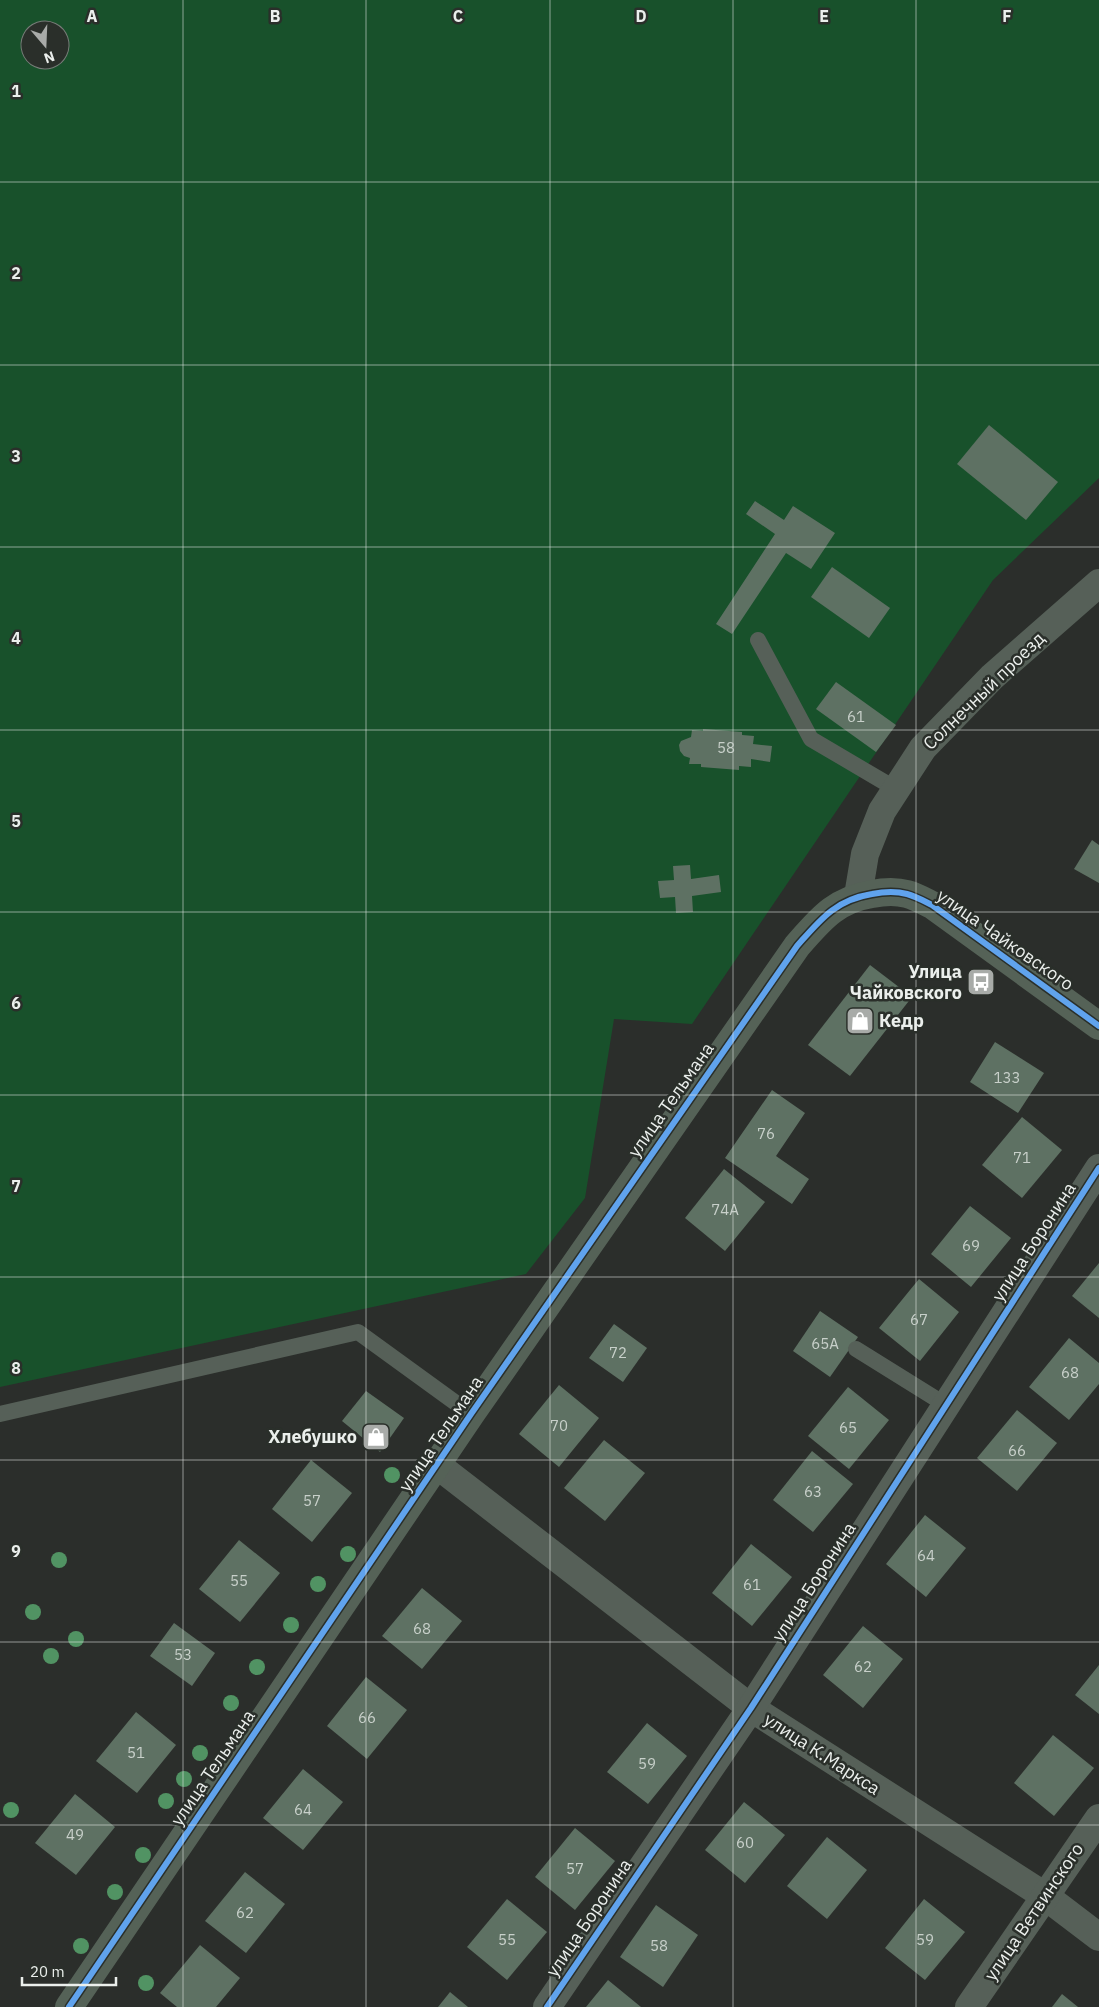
<svg xmlns="http://www.w3.org/2000/svg" width="1099" height="2007" font-family="'IBM Plex Sans',sans-serif">
  <style>
    .green { fill: #18512b; fill-rule: evenodd }
    .building { fill: #5e7163 }
    .lines { fill: none; stroke-linecap: round; stroke-linejoin: round }
    .lane { stroke: #566058; stroke-width: 16 }
    .street { stroke: #566058; stroke-width: 28 }
    .secondary { stroke: #556257; stroke-width: 28 }
    .cycleway-casing { stroke: #2a2f2a; stroke-width: 9 }
    .cycleway { stroke: #60a3ed; stroke-width: 6 }
    .tree { fill: #519363 }
    .grid { fill: none; stroke: #ebefec; stroke-width: 1; stroke-opacity: 0.55 }
    .labels { text-anchor: middle; stroke-width: 5; stroke-linejoin: round; paint-order: stroke }
    .number-label { font-size: 15px; fill: #c8d0ca }
    .street-label { font-size: 18px; fill: #ebefec; stroke: #2a2f2a }
    .poi-label { font-size: 18px; font-weight: bold; fill: #ebefec; stroke: #2a2f2a; text-anchor: end }
    .grid-label { font-size: 16px; text-anchor: middle; font-weight: bold; fill: #ebefec; stroke: #2a2f2a; stroke-width: 5; stroke-linejoin: round; paint-order: stroke }
  </style>
  <rect width="100%" height="100%" fill="#2b2e2b"/>
  <path class="green" d="M0,0H1099V478L993,580L692,1024L614,1019L585,1198L526,1274L0,1387ZM30,30H60V60H30Z"/>
  <g class="building">
    <polygon points="989,425 1058,482 1026,520 957,464"/>
    <polygon points="755,501 784,520 793,506 835,533 811,569 786,553 732,634 716,624 775,534 746,514"/>
    <polygon points="832,567 890,608 869,638 811,597"/>
    <polygon points="836,682 896,725 876,752 816,709"/>
    <polygon points="703,729 742,732 742,735 754,736 753,744 772,746 770,762 751,759 751,767 739,766 739,770 701,767 701,764 689,764 690,758 684,756 680,751 679,745 681,741 691,737 692,730 703,731"/>
    <polygon points="1092,840 1099,845 1099,883 1074,869"/>
    <polygon points="690,865 691,879 719,875 721,892 692,896 693,912 676,913 675,897 660,898 658,881 674,880 673,866"/>
    <polygon points="870,965 912,997 850,1076 808,1045"/>
    <polygon points="995,1042 1044,1073 1018,1113 970,1082"/>
    <polygon points="772,1090 805,1113 776,1156 809,1179 792,1204 725,1158"/>
    <polygon points="1022,1117 1062,1150 1022,1198 982,1165"/>
    <polygon points="724,1169 765,1202 725,1251 685,1218"/>
    <polygon points="970,1206 1011,1238 971,1287 931,1254"/>
    <polygon points="1099,1263 1099,1318 1072,1296"/>
    <polygon points="919,1279 959,1312 920,1361 879,1328"/>
    <polygon points="820,1311 858,1337 830,1377 793,1351"/>
    <polygon points="614,1324 647,1348 623,1382 589,1358"/>
    <polygon points="1069,1338 1099,1363 1099,1384 1069,1420 1029,1387"/>
    <polygon points="559,1385 599,1418 559,1467 519,1434"/>
    <polygon points="848,1387 889,1420 849,1469 808,1436"/>
    <polygon points="366,1391 404,1418 380,1452 342,1421"/>
    <polygon points="1017,1410 1057,1443 1017,1491 977,1458"/>
    <polygon points="604,1440 645,1473 605,1521 564,1488"/>
    <polygon points="812,1451 853,1484 813,1532 773,1500"/>
    <polygon points="311,1460 352,1493 312,1542 272,1509"/>
    <polygon points="925,1515 966,1548 926,1597 886,1564"/>
    <polygon points="239,1540 280,1573 240,1622 199,1589"/>
    <polygon points="751,1544 792,1577 752,1626 712,1593"/>
    <polygon points="422,1588 462,1621 422,1669 382,1636"/>
    <polygon points="174,1623 215,1653 192,1686 150,1656"/>
    <polygon points="863,1626 903,1659 863,1708 823,1675"/>
    <polygon points="1099,1665 1099,1714 1075,1695"/>
    <polygon points="366,1677 407,1710 367,1759 327,1726"/>
    <polygon points="136,1712 176,1745 137,1793 96,1761"/>
    <polygon points="647,1723 687,1756 648,1804 607,1772"/>
    <polygon points="1053,1735 1094,1768 1054,1816 1014,1783"/>
    <polygon points="303,1769 343,1802 303,1850 263,1818"/>
    <polygon points="75,1794 115,1827 76,1875 35,1843"/>
    <polygon points="744,1802 785,1835 745,1883 705,1850"/>
    <polygon points="575,1828 615,1861 575,1910 535,1877"/>
    <polygon points="827,1837 867,1870 827,1919 787,1886"/>
    <polygon points="245,1872 285,1904 246,1953 205,1921"/>
    <polygon points="507,1899 547,1932 507,1980 467,1947"/>
    <polygon points="924,1899 965,1932 925,1980 885,1948"/>
    <polygon points="656,1905 698,1935 663,1987 620,1957"/>
    <polygon points="200,1945 240,1978 216,2007 177,2007 160,1993"/>
    <polygon points="608,1980 641,2007 586,2007"/>
    <polygon points="450,1992 468,2007 438,2007"/>
    <polygon points="1062,1994 1078,2007 1052,2007"/>
  </g>
  <g class="lines">
    <g class="lane">
      <polyline points="758,640 811,739 896,789"/>
      <polyline points="856,1349 946,1405"/>
      <polyline points="0,1414 358,1332 471,1414"/>
    </g>
    <g class="street">
      <polyline points="858,896 865,854 882,811 923,748 992,677 1099,583"/>
      <polyline points="437,1465 751,1708 1045,1896 1099,1937"/>
      <polyline points="547,2007 751,1708 1099,1168"/>
      <polyline points="969,2007 1099,1818"/>
    </g>
    <path class="secondary" d="M69,2007L471,1414L797,946C820,920 835,900 872,894C882,892 896,891 907,894C915,896 924,901 932,905L1099,1026"/>
    <defs>
      <g id="cycleway">
        <path d="M69,2007L471,1414L797,946C820,920 835,900 872,894C882,892 896,891 907,894C915,896 924,901 932,905L1099,1026"/>
        <polyline points="547,2007 751,1708 1099,1168"/>
      </g>
    </defs>
    <use href="#cycleway" class="cycleway-casing"/>
    <use href="#cycleway" class="cycleway"/>
  </g>
  <g class="tree">
    <circle cx="392" cy="1475" r="8"/>
    <circle cx="348" cy="1554" r="8"/>
    <circle cx="59" cy="1560" r="8"/>
    <circle cx="318" cy="1584" r="8"/>
    <circle cx="33" cy="1612" r="8"/>
    <circle cx="291" cy="1625" r="8"/>
    <circle cx="76" cy="1639" r="8"/>
    <circle cx="51" cy="1656" r="8"/>
    <circle cx="257" cy="1667" r="8"/>
    <circle cx="231" cy="1703" r="8"/>
    <circle cx="200" cy="1753" r="8"/>
    <circle cx="184" cy="1779" r="8"/>
    <circle cx="166" cy="1801" r="8"/>
    <circle cx="11" cy="1810" r="8"/>
    <circle cx="143" cy="1855" r="8"/>
    <circle cx="115" cy="1892" r="8"/>
    <circle cx="81" cy="1946" r="8"/>
    <circle cx="146" cy="1983" r="8"/>
  </g>
  <path class="grid" d="M183,0V2007M366,0V2007M550,0V2007M733,0V2007M916,0V2007M0,182H1099M0,365H1099M0,547H1099M0,730H1099M0,912H1099M0,1095H1099M0,1277H1099M0,1460H1099M0,1642H1099M0,1825H1099"/>
  <defs>
    <symbol id="bus-square" viewBox="-11 -11 22 22"><rect x="-9" y="-9" width="18" height="18" rx="4" fill="#a8aba8" stroke="#2a2f2a"/><path d="M-5-6H5V4H4V6H2V4H-2V6H-4V4H-5ZM-3.5-4V0h7V-4ZM-3.5 1.2v1.5H-2V1.2ZM2 1.2v1.5H3.5V1.2Z" fill="#fff"/></symbol>
    <symbol id="shop-square" viewBox="-11 -11 22 22"><rect x="-9" y="-9" width="18" height="18" rx="4" fill="#a8aba8" stroke="#2a2f2a"/><path d="M-5-2.5h2.3a2.7 3.5 0 0 1 5.4 0H5L5.5 6h-11ZM-1.5-2.5h3a1.5 2.3 0 0 0-3 0Z" fill="#fff"/></symbol>
  </defs>
  <g fill-rule="evenodd">
    <use href="#bus-square" x="965" y="966" width="32" height="32"/>
    <use href="#shop-square" x="844" y="1005" width="32" height="32"/>
    <use href="#shop-square" x="360" y="1421" width="32" height="32"/>
  </g>
  <g class="labels">
    <g class="number-label">
      <text x="856" y="722">61</text>
      <text x="726" y="753">58</text>
      <text x="1007" y="1083">133</text>
      <text x="766" y="1139">76</text>
      <text x="1022" y="1163">71</text>
      <text x="725" y="1215">74А</text>
      <text x="971" y="1251">69</text>
      <text x="919" y="1325">67</text>
      <text x="825" y="1349">65А</text>
      <text x="618" y="1358">72</text>
      <text x="1070" y="1378">68</text>
      <text x="559" y="1431">70</text>
      <text x="848" y="1433">65</text>
      <text x="1017" y="1456">66</text>
      <text x="813" y="1497">63</text>
      <text x="312" y="1506">57</text>
      <text x="926" y="1561">64</text>
      <text x="239" y="1586">55</text>
      <text x="752" y="1590">61</text>
      <text x="422" y="1634">68</text>
      <text x="183" y="1660">53</text>
      <text x="863" y="1672">62</text>
      <text x="367" y="1723">66</text>
      <text x="136" y="1758">51</text>
      <text x="647" y="1769">59</text>
      <text x="303" y="1815">64</text>
      <text x="75" y="1840">49</text>
      <text x="745" y="1848">60</text>
      <text x="575" y="1874">57</text>
      <text x="245" y="1918">62</text>
      <text x="507" y="1945">55</text>
      <text x="925" y="1945">59</text>
      <text x="659" y="1951">58</text>
    </g>
    <g class="street-label">
      <text transform="translate(984 691) rotate(-44)" y="6">Солнечный проезд</text>
      <text transform="translate(1005 940) rotate(35)" y="6">улица Чайковского</text>
      <text transform="translate(671 1100) rotate(-55)" y="6">улица Тельмана</text>
      <text transform="translate(1034 1242) rotate(-57)" y="6">улица Боронина</text>
      <text transform="translate(441 1434) rotate(-56)" y="6">улица Тельмана</text>
      <text transform="translate(814 1582) rotate(-57)" y="6">улица Боронина</text>
      <text transform="translate(822 1754) rotate(33)" y="6">улица К.Маркса</text>
      <text transform="translate(213 1768) rotate(-56)" y="6">улица Тельмана</text>
      <text transform="translate(1034 1912) rotate(-56)" y="6">улица Ветвинского</text>
      <text transform="translate(589 1918) rotate(-56)" y="6">улица Боронина</text>
    </g>
    <g class="poi-label">
      <text x="962" y="978">Улица<tspan x="962" dy="21">Чайковского</tspan></text>
      <text x="879" y="1027" text-anchor="start">Кедр</text>
      <text x="357" y="1443">Хлебушко</text>
    </g>
  </g>
  <g class="grid-label">
    <text x="92" y="22">A</text>
    <text x="275" y="22">B</text>
    <text x="458" y="22">C</text>
    <text x="641" y="22">D</text>
    <text x="824" y="22">E</text>
    <text x="1007" y="22">F</text>
    <text x="16" y="97">1</text>
    <text x="16" y="279">2</text>
    <text x="16" y="462">3</text>
    <text x="16" y="644">4</text>
    <text x="16" y="827">5</text>
    <text x="16" y="1009">6</text>
    <text x="16" y="1192">7</text>
    <text x="16" y="1374">8</text>
    <text x="16" y="1557">9</text>
  </g>
  <g transform="translate(45 45) rotate(161)"><circle r="24" fill="#2a2f2a" stroke="#777c78"/>
  <path d="M0-4L9 19L0 12L-9 19Z" fill="#a8aba8"/>
  <text y="-8" font-size="14" font-weight="bold" text-anchor="middle" fill="#ebefec">N</text>
  </g>
  <path d="M22 1977v8h94v-8" fill="none" stroke="#ebefec" stroke-width="2.5"/>
  <text x="30" y="1977" font-size="15" fill="#ebefec" stroke="#2a2f2a" stroke-width="4" paint-order="stroke">20 m</text>
</svg>
